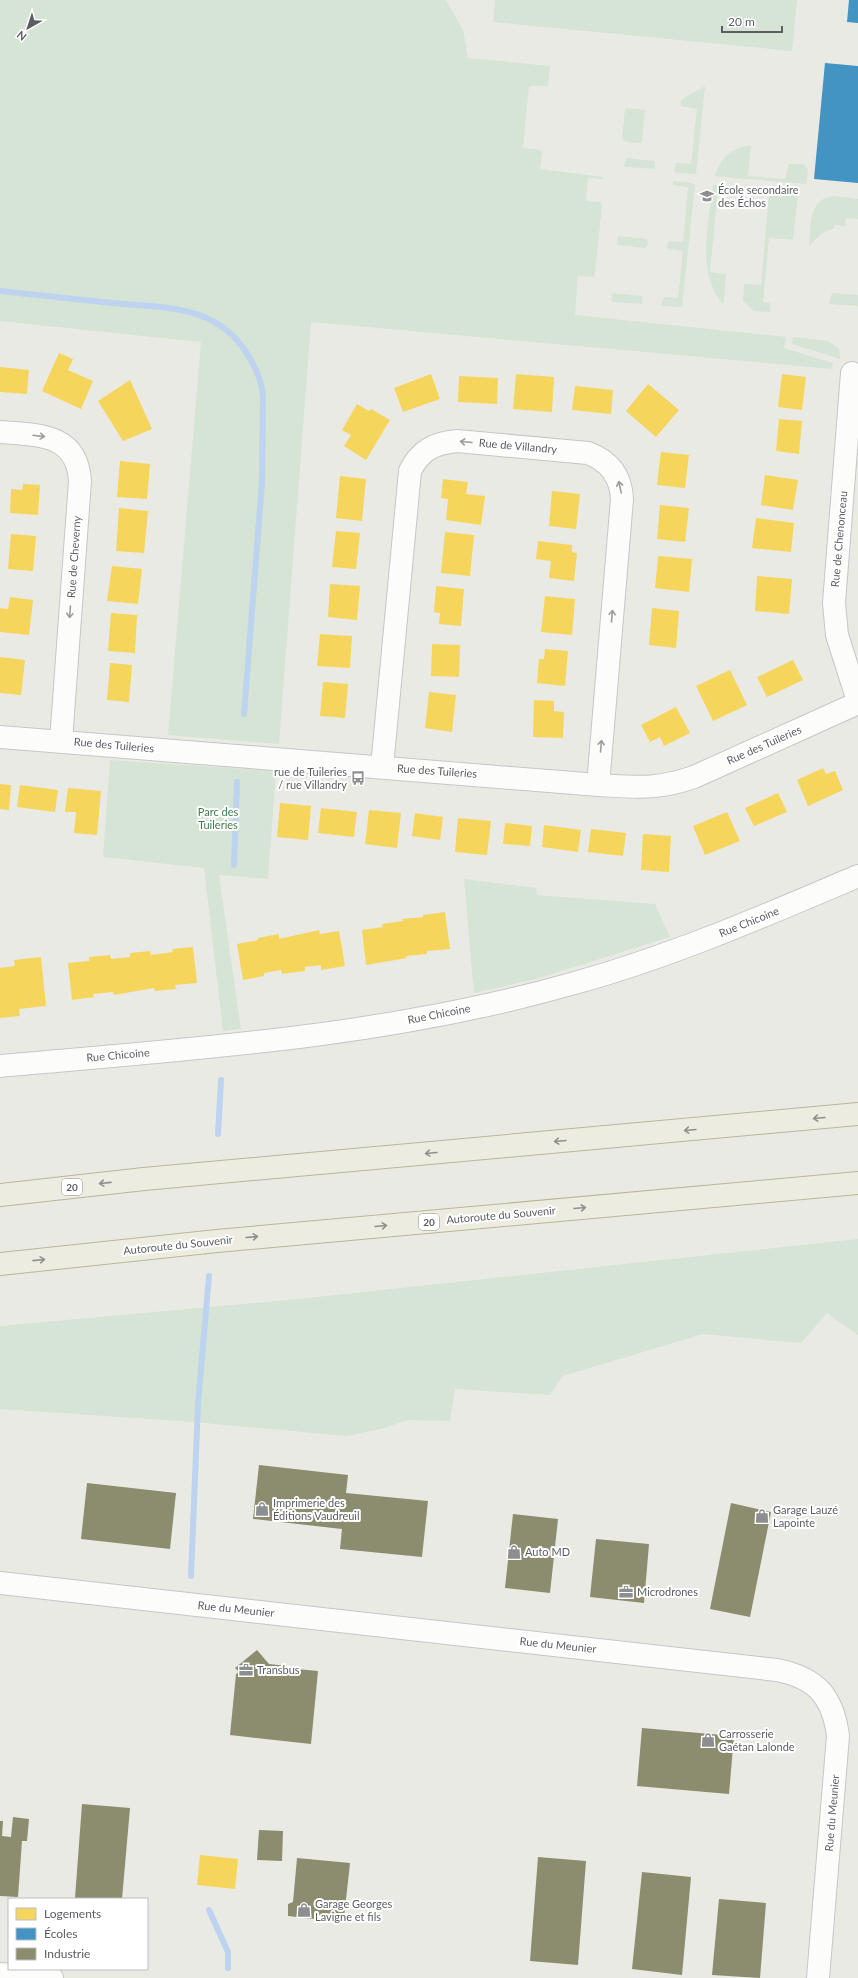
<svg xmlns="http://www.w3.org/2000/svg" width="858" height="1978" font-family="Lato,sans-serif">
  <style>
    .green { fill: #d5e4d4 }
    .homes { fill: #f6d55c }
    .schools { fill: #4393c3 }
    .industry { fill: #8c8c6e }
    .lines { fill: none; stroke-linecap: round; stroke-linejoin: round }
    .stream { stroke: #bed3ef; stroke-width: 6 }
    .minor-casing { stroke: #c6c6c5; stroke-width: 24 }
    .tertiary-casing { stroke: #c6c6c5; stroke-width: 24 }
    .secondary-casing { stroke: #c6c7c7; stroke-width: 24 }
    .motorway-casing { stroke: #bcb697; stroke-width: 24 }
    .minor { stroke: #fcfcfb; stroke-width: 22 }
    .tertiary { stroke: #fcfcfb; stroke-width: 22 }
    .secondary { stroke: #fcfcfb; stroke-width: 22 }
    .motorway { stroke: #edece1; stroke-width: 22 }
    .oneway { stroke: #9b9d9f }
    .oneway2 { stroke: #8e8f8e }
    .labels { text-anchor: middle; stroke-width: 4; stroke-linejoin: round; paint-order: stroke }
    .shield { fill: #fff; stroke: #8c8e91; stroke-width: 1 }
    .shield-label { font-size: 10px; font-weight: bold; fill: #5b5d62 }
    .poi-label { font-size: 11px; fill: #5b5d62; stroke: #fff; text-anchor: start }
    .street-label { font-size: 11px; fill: #5b5d62; stroke: #fff }
    .park-label { font-size: 11px; fill: #3f7d4b; stroke: #fff }
  </style>
  <rect width="100%" height="100%" fill="#eaeae5"/>
  <g class="green">
    <polygon points="0,0 446,0 463,30 468,58 550,66 548,86 529,86 523,148 540,150 542,152 540,169 604,177 602,179 588,178 586,201 600,202 602,205 595,275 594,277 578,276 575,315 786,337 784,348 833,363 832,369 311,322 279,744 168,735 201,342 0,321"/>
    <polygon points="495,0 797,0 792,51 493,22"/>
    <polygon points="705,86 696,174 676,173 674,170 676,163 691,164 697,109 681,106 681,100"/>
    <polygon points="627,108 645,110 642,143 626,142 622,139 625,109"/>
    <path d="M748,146H751L748,176L785,179L789,164H804L808,170L806,184L715,176C720,159 730,148 748,146Z"/>
    <polygon points="626,158 655,161 655,169 626,167 624,166"/>
    <polygon points="673,181 692,183 695,185 682,307 664,306 661,304 664,297 678,298 683,251 666,248 669,241 683,242 688,187 673,185"/>
    <path d="M713,185L735,187L734,191L718,190L710,272L726,274L724,302L722,303C696,271 709,223 713,185Z"/>
    <polygon points="752,189 795,192 798,194 793,240 769,238 763,302 770,303 770,312 754,311 743,301 744,284 761,285 769,194 752,192"/>
    <path d="M833,196L858,199V219L846,218L845,226L834,225V228L821,234L809,246C811,227 808,199 833,196Z"/>
    <polygon points="619,236 647,239 648,245 645,248 618,245 617,238"/>
    <polygon points="613,293 642,296 642,304 613,302 611,300"/>
    <polygon points="834,293 858,295 858,306 829,304 831,295"/>
    <polygon points="793,337 828,341 839,349 840,359 792,344"/>
    <polygon points="110,760 276,771 268,879 219,875 241,1029 223,1031 204,868 103,857"/>
    <polygon points="464,879 536,888 537,895 655,904 670,937 539,978 474,993"/>
    <polygon points="858,1239 858,1335 827,1313 801,1343 703,1334 563,1376 550,1395 455,1389 450,1421 407,1420 384,1428 347,1436 194,1422 0,1409 0,1326 298,1299"/>
  </g>
  <g class="homes">
    <polygon points="59,353 73,359 68,370 93,381 81,409 42,391"/>
    <polygon points="0,367 29,370 27,394 0,392"/>
    <polygon points="431,374 440,399 403,412 394,388"/>
    <polygon points="516,374 554,377 552,412 513,409"/>
    <polygon points="782,374 806,377 802,410 778,407"/>
    <polygon points="459,376 498,378 497,404 458,402"/>
    <polygon points="130,380 152,429 123,441 98,401"/>
    <polygon points="648,384 679,410 656,437 626,411"/>
    <polygon points="575,386 613,390 611,414 572,410"/>
    <polygon points="357,404 369,411 371,409 390,420 366,460 344,446 351,435 342,430"/>
    <polygon points="779,419 802,421 799,454 776,451"/>
    <polygon points="661,452 689,455 685,488 657,485"/>
    <polygon points="120,461 150,464 147,499 117,497"/>
    <polygon points="765,475 798,480 793,510 761,505"/>
    <polygon points="340,476 366,479 362,521 336,518"/>
    <polygon points="443,479 468,482 466,494 485,496 481,525 446,520 448,499 441,498"/>
    <polygon points="23,484 40,485 38,515 10,513 11,489 22,490"/>
    <polygon points="552,491 580,494 576,529 549,526"/>
    <polygon points="660,505 689,508 685,542 657,539"/>
    <polygon points="119,508 148,511 144,553 116,551"/>
    <polygon points="756,518 794,523 791,552 752,548"/>
    <polygon points="336,531 360,533 356,569 332,567"/>
    <polygon points="445,532 474,535 470,576 441,573"/>
    <polygon points="11,534 36,536 33,571 8,569"/>
    <polygon points="538,541 572,545 572,552 577,553 574,581 549,578 551,561 536,559"/>
    <polygon points="658,556 692,559 689,592 655,588"/>
    <polygon points="112,566 142,569 138,604 107,601"/>
    <polygon points="757,576 792,579 789,614 755,611"/>
    <polygon points="330,584 360,586 357,620 328,617"/>
    <polygon points="436,586 464,589 461,626 439,624 440,613 434,612"/>
    <polygon points="545,596 575,599 572,635 541,632"/>
    <polygon points="10,597 33,600 29,635 0,632 0,608 8,609"/>
    <polygon points="652,608 679,611 676,648 649,645"/>
    <polygon points="111,613 137,615 135,653 108,651"/>
    <polygon points="320,634 352,636 350,668 317,666"/>
    <polygon points="432,644 460,645 459,677 431,676"/>
    <polygon points="545,649 568,651 565,686 537,683 539,659 544,659"/>
    <polygon points="0,657 25,660 21,695 0,693"/>
    <polygon points="793,660 803,680 767,697 757,677"/>
    <polygon points="110,663 132,665 129,702 107,700"/>
    <polygon points="730,670 747,705 713,721 696,686"/>
    <polygon points="323,682 348,684 345,718 320,716"/>
    <polygon points="429,692 456,695 452,732 425,728"/>
    <polygon points="534,700 554,701 554,711 564,712 563,738 533,737"/>
    <polygon points="676,707 690,733 664,746 660,737 650,742 641,725"/>
    <polygon points="823,768 826,774 835,771 843,790 808,806 797,780"/>
    <polygon points="0,784 11,785 9,810 0,809"/>
    <polygon points="20,785 58,790 55,812 17,807"/>
    <polygon points="68,788 101,791 97,835 74,833 76,812 65,812"/>
    <polygon points="778,793 787,812 754,826 745,808"/>
    <polygon points="280,803 311,806 308,840 277,837"/>
    <polygon points="321,808 357,812 354,837 318,833"/>
    <polygon points="369,810 401,813 397,848 365,844"/>
    <polygon points="727,812 740,841 705,855 693,826"/>
    <polygon points="415,813 443,817 440,840 412,836"/>
    <polygon points="458,818 491,821 487,855 455,852"/>
    <polygon points="505,823 532,826 530,846 503,844"/>
    <polygon points="544,825 581,830 578,852 542,847"/>
    <polygon points="591,829 626,833 623,856 588,852"/>
    <polygon points="643,834 671,836 669,872 641,870"/>
    <polygon points="445,912 450,949 427,951 427,954 406,956 407,958 366,965 362,930 383,927 382,924 403,921 402,919 423,917 423,915"/>
    <polygon points="319,930 320,934 339,931 345,966 321,970 321,965 305,967 305,971 282,974 281,970 264,973 264,976 243,980 237,944 258,940 258,938 279,934 279,939"/>
    <polygon points="193,947 197,983 175,985 176,989 155,991 154,988 114,995 113,992 93,994 94,997 72,1000 68,963 89,961 89,957 110,955 111,959 130,957 130,953 150,951 151,955 173,952 172,949"/>
    <polygon points="41,957 46,1006 19,1009 20,1016 0,1018 0,968 15,966 14,960"/>
    <polygon points="200,1855 238,1859 235,1889 197,1885"/>
  </g>
  <g class="schools">
    <polygon points="849,0 858,0 858,23 847,22"/>
    <polygon points="825,63 858,66 858,183 814,179"/>
  </g>
  <g class="industry">
    <polygon points="259,1465 348,1475 346,1493 428,1501 422,1557 340,1549 342,1529 253,1519"/>
    <polygon points="87,1483 176,1493 170,1549 81,1539"/>
    <polygon points="731,1503 771,1512 750,1617 710,1609"/>
    <polygon points="513,1514 558,1519 550,1593 505,1588"/>
    <polygon points="596,1539 649,1544 644,1603 590,1597"/>
    <polygon points="257,1650 269,1664 287,1666 286,1668 318,1671 311,1744 230,1735 236,1674 239,1672 235,1668"/>
    <polygon points="642,1728 734,1736 729,1794 637,1786"/>
    <polygon points="82,1804 130,1808 122,1899 75,1898"/>
    <polygon points="13,1817 29,1819 27,1841 22,1841 18,1897 0,1896 0,1821 3,1821 2,1836 11,1837"/>
    <polygon points="259,1830 283,1831 282,1861 257,1860"/>
    <polygon points="538,1857 586,1861 578,1965 530,1961"/>
    <polygon points="297,1858 350,1863 344,1918 315,1915 315,1919 288,1916 288,1904 293,1902"/>
    <polygon points="642,1872 691,1877 682,1975 632,1969"/>
    <polygon points="719,1899 766,1903 760,1978 712,1975"/>
  </g>
  <g class="lines">
    <g class="stream">
      <path d="M0,291C37,295 75,299 112,303C165,308 219,304 249,357C257,370 262,382 263,397L262,482L244,714"/>
      <polyline points="234,865 237,782"/>
      <polyline points="218,1134 221,1080"/>
      <polyline points="191,1576 198,1404 209,1276"/>
      <polyline points="209,1910 228,1952 228,1968"/>
    </g>
    <defs>
      <g id="minor">
        <polyline points="852,373 834,603 837,635 858,701"/>
        <path d="M0,432C38,435 77,433 80,481L61,741"/>
        <path d="M0,737L598,785C636,787 657,790 694,777L858,703"/>
        <path d="M382,767L410,471C420,450 435,443 457,441L588,453C609,461 621,476 622,499L598,785"/>
        <path d="M0,1583L777,1670C817,1678 833,1697 838,1736L818,1978"/>
      </g>
      <path id="tertiary" d="M0,1066C191,1049 385,1037 571,984C670,957 764,916 858,876"/>
      <polyline id="secondary" points="0,1974 52,1978"/>
      <g id="motorway">
        <polyline points="0,1195 144,1179 858,1114"/>
        <polyline points="0,1264 217,1241 858,1183"/>
      </g>
    </defs>
    <use href="#minor" class="minor-casing"/>
    <use href="#tertiary" class="tertiary-casing"/>
    <use href="#secondary" class="secondary-casing"/>
    <use href="#motorway" class="motorway-casing"/>
    <use href="#minor" class="minor"/>
    <use href="#tertiary" class="tertiary"/>
    <use href="#secondary" class="secondary"/>
    <use href="#motorway" class="motorway"/>
  </g>
  <defs><path id="oneway-shaft" d="M-6 0H5M1.5-3L5.5 0L1.5 3" fill="none" stroke-width="1.6" stroke-linecap="round" stroke-linejoin="round"/></defs>
  <g class="oneway">
    <use href="#oneway-shaft" transform="translate(39 436) rotate(7)"/>
    <use href="#oneway-shaft" transform="translate(466 442) rotate(-175)"/>
    <use href="#oneway-shaft" transform="translate(620 487) rotate(-102)"/>
    <use href="#oneway-shaft" transform="translate(70 612) rotate(94)"/>
    <use href="#oneway-shaft" transform="translate(612 616) rotate(-85)"/>
    <use href="#oneway-shaft" transform="translate(601 746) rotate(-85)"/>
  </g>
  <g class="oneway2">
    <use href="#oneway-shaft" transform="translate(819 1118) rotate(175)"/>
    <use href="#oneway-shaft" transform="translate(690 1130) rotate(175)"/>
    <use href="#oneway-shaft" transform="translate(560 1141) rotate(175)"/>
    <use href="#oneway-shaft" transform="translate(431 1153) rotate(175)"/>
    <use href="#oneway-shaft" transform="translate(105 1183) rotate(174)"/>
    <use href="#oneway-shaft" transform="translate(580 1208) rotate(-5)"/>
    <use href="#oneway-shaft" transform="translate(381 1226) rotate(-5)"/>
    <use href="#oneway-shaft" transform="translate(252 1237) rotate(-5)"/>
    <use href="#oneway-shaft" transform="translate(39 1260) rotate(-6)"/>
  </g>
  <defs>
    <symbol id="school-bare" viewBox="-9 -9 18 18"><path d="M0-5L7-2L0 1L-7-2ZM-4 1L0 2.5L4 1V4Q0 6-4 4Z" fill="#8d8e90" stroke="#fff" stroke-width="2.5" paint-order="stroke"/></symbol>
    <symbol id="bus-bare" viewBox="-9 -9 18 18"><path d="M-5-6H5V4H4V6H2V4H-2V6H-4V4H-5ZM-3.5-4V0h7V-4ZM-3.5 1.2v1.5H-2V1.2ZM2 1.2v1.5H3.5V1.2Z" fill="#8d8e90" stroke="#fff" stroke-width="2.5" paint-order="stroke"/></symbol>
    <symbol id="shop-bare" viewBox="-9 -9 18 18"><path d="M-5-2.5h2.3a2.7 3.5 0 0 1 5.4 0H5L5.5 6h-11ZM-1.5-2.5h3a1.5 2.3 0 0 0-3 0Z" fill="#8d8e90" stroke="#fff" stroke-width="2.5" paint-order="stroke"/></symbol>
    <symbol id="office-bare" viewBox="-9 -9 18 18"><path d="M-6-3h4V-5.5h4V-3h4V5H-6ZM-1-4.5V-3h2v-1.5ZM-6 0V1H6V0Z" fill="#8d8e90" stroke="#fff" stroke-width="2.5" paint-order="stroke"/></symbol>
  </defs>
  <g fill-rule="evenodd">
    <use href="#school-bare" x="697" y="186" width="20" height="20"/>
    <use href="#bus-bare" x="348" y="768" width="20" height="20"/>
    <use href="#shop-bare" x="252" y="1499" width="20" height="20"/>
    <use href="#shop-bare" x="752" y="1506" width="20" height="20"/>
    <use href="#shop-bare" x="504" y="1542" width="20" height="20"/>
    <use href="#office-bare" x="616" y="1582" width="20" height="20"/>
    <use href="#office-bare" x="236" y="1660" width="20" height="20"/>
    <use href="#shop-bare" x="698" y="1730" width="20" height="20"/>
    <use href="#shop-bare" x="294" y="1900" width="20" height="20"/>
  </g>
  <g class="labels">
    <g class="shield">
      <rect x="62" y="1179" width="20" height="16" rx="3"/>
      <rect x="419" y="1214" width="20" height="16" rx="3"/>
    </g>
    <g class="shield-label">
      <text x="72" y="1191">20</text>
      <text x="429" y="1226">20</text>
    </g>
    <g class="poi-label">
      <text x="718" y="194">École secondaire<tspan x="718" dy="13">des Échos</tspan></text>
      <text x="347" y="776" text-anchor="end">rue de Tuileries<tspan x="347" dy="13">/ rue Villandry</tspan></text>
      <text x="273" y="1507">Imprimerie des<tspan x="273" dy="13">Éditions Vaudreuil</tspan></text>
      <text x="773" y="1514">Garage Lauzé<tspan x="773" dy="13">Lapointe</tspan></text>
      <text x="525" y="1556">Auto MD</text>
      <text x="637" y="1596">Microdrones</text>
      <text x="257" y="1674">Transbus</text>
      <text x="719" y="1738">Carrosserie<tspan x="719" dy="13">Gaétan Lalonde</tspan></text>
      <text x="315" y="1908">Garage Georges<tspan x="315" dy="13">Lavigne et fils</tspan></text>
    </g>
    <g class="street-label">
      <text transform="translate(518 446) rotate(5)" y="4">Rue de Villandry</text>
      <text transform="translate(839 539) rotate(-85)" y="4">Rue de Chenonceau</text>
      <text transform="translate(74 557) rotate(-86)" y="4">Rue de Cheverny</text>
      <text transform="translate(114 745) rotate(5)" y="4">Rue des Tuileries</text>
      <text transform="translate(764 745) rotate(-24)" y="4">Rue des Tuileries</text>
      <text transform="translate(437 771) rotate(4)" y="4">Rue des Tuileries</text>
      <text transform="translate(749 922) rotate(-22)" y="4">Rue Chicoine</text>
      <text transform="translate(439 1014) rotate(-11)" y="4">Rue Chicoine</text>
      <text transform="translate(118 1055) rotate(-5)" y="4">Rue Chicoine</text>
      <text transform="translate(501 1215) rotate(-5)" y="4">Autoroute du Souvenir</text>
      <text transform="translate(178 1245) rotate(-6)" y="4">Autoroute du Souvenir</text>
      <text transform="translate(236 1609) rotate(6)" y="4">Rue du Meunier</text>
      <text transform="translate(558 1645) rotate(6)" y="4">Rue du Meunier</text>
      <text transform="translate(832 1813) rotate(-85)" y="4">Rue du Meunier</text>
    </g>
    <g class="park-label">
      <text x="218" y="816">Parc des<tspan x="218" dy="13">Tuileries</tspan></text>
    </g>
  </g>
  <rect x="8" y="1898" width="140" height="72" fill="#ffffff" stroke="#bdbec0"/>
  <rect x="16" y="1908" width="20" height="12" fill="#f6d55c" stroke="#bdbec0"/>
  <text x="44" y="1918" font-size="12" fill="#5b5d62">Logements</text>
  <rect x="16" y="1928" width="20" height="12" fill="#4393c3" stroke="#bdbec0"/>
  <text x="44" y="1938" font-size="12" fill="#5b5d62">Écoles</text>
  <rect x="16" y="1948" width="20" height="12" fill="#8c8c6e" stroke="#bdbec0"/>
  <text x="44" y="1958" font-size="12" fill="#5b5d62">Industrie</text>
  <g transform="translate(28 28) rotate(219)" stroke="#ffffff" stroke-width="3" paint-order="stroke">
  <path d="M0-3L7 15L0 10L-7 15Z" fill="#5b5d62"/>
  <text y="-6" font-size="11" font-weight="bold" text-anchor="middle" fill="#5b5d62">N</text>
  </g>
  <path d="M722 26v6h60v-6" fill="none" stroke="#5b5d62" stroke-width="2"/>
  <text x="728" y="26" font-size="12" fill="#5b5d62" stroke="#ffffff" stroke-width="3" paint-order="stroke">20 m</text>
</svg>
